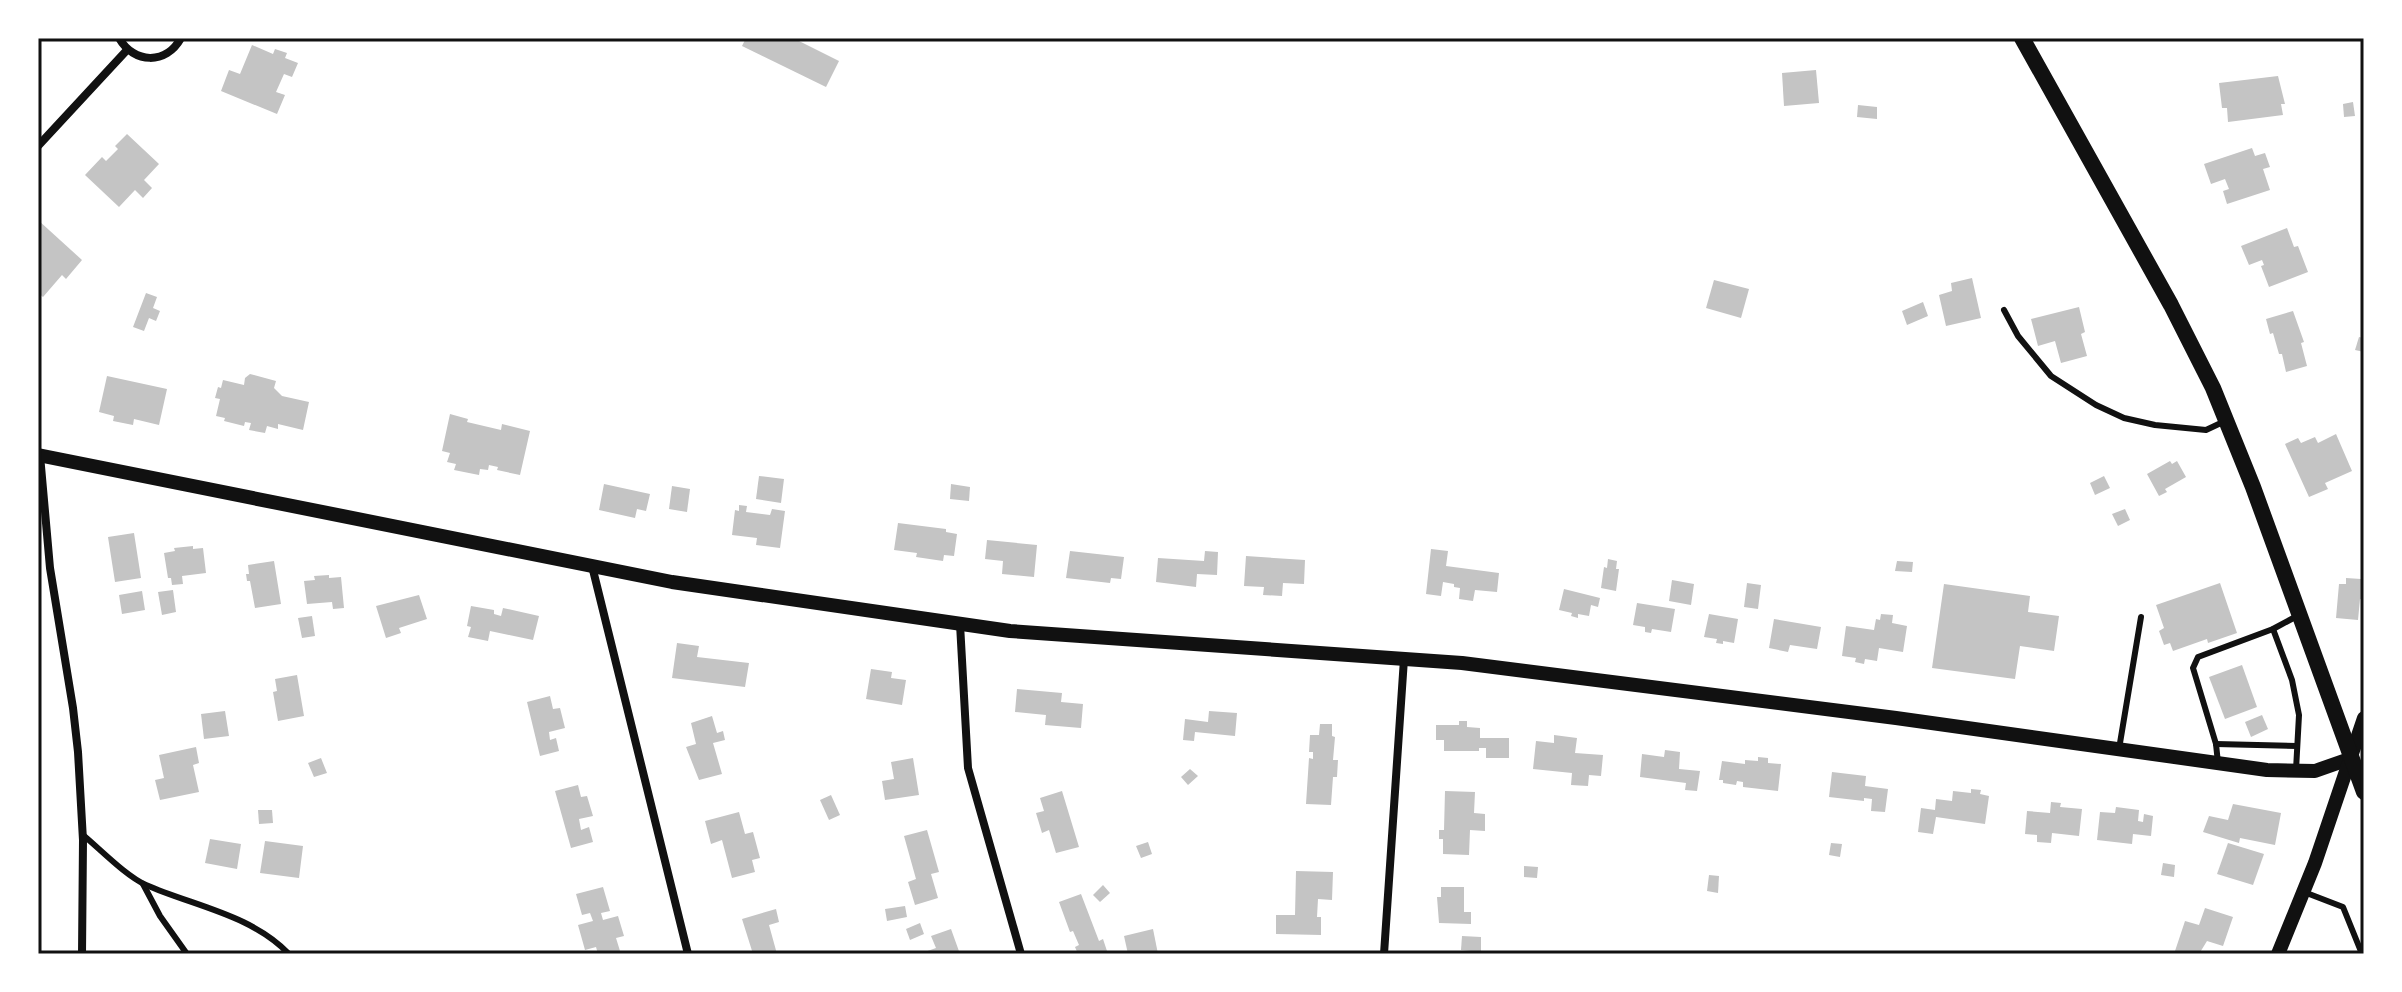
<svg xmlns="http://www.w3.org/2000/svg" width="2402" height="992" font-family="'Open Sans',sans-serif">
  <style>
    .building { fill: #c4c4c4 }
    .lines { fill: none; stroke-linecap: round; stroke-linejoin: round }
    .service { stroke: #111; stroke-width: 6 }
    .minor { stroke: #111; stroke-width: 8 }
    .tertiary { stroke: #111; stroke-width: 14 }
    .secondary { stroke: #111; stroke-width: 16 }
    .neatline { fill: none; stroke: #111; stroke-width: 3 }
  </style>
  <rect width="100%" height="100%" fill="#fff"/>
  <g class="building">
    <polygon points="746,38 793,38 839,61 826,87 742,46"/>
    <polygon points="252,45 273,54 275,49 287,53 285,58 298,63 292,77 284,74 276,92 285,95 277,114 221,91 229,70 240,74"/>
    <polygon points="1816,70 1819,103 1784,106 1782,73"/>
    <polygon points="2278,76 2285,104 2281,104 2283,115 2228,122 2227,108 2222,108 2219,83"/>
    <polygon points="2353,102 2355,116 2344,117 2343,104"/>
    <polygon points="1858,105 1877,107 1877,119 1857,117"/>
    <polygon points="127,134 159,164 144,180 152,188 143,198 135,190 119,207 85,175 102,157 106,161 118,149 115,146"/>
    <polygon points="2252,148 2255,156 2265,153 2270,167 2263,169 2270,190 2227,204 2223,191 2229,189 2225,179 2211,184 2204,164"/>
    <polygon points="38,220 82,260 66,279 62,275 43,297 38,293"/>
    <polygon points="2287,228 2294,247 2298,246 2308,272 2269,287 2261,266 2264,265 2262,260 2249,265 2241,246"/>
    <polygon points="1972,278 1981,318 1946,326 1939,295 1952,291 1951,283"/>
    <polygon points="1714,280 1749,289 1741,318 1706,308"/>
    <polygon points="146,293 157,297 153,308 160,311 156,321 149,318 144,331 133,327"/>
    <polygon points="1923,302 1928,316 1907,325 1902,311"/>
    <polygon points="2079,307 2085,332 2081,334 2087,356 2061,363 2055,341 2038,346 2031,319"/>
    <polygon points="2293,311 2304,342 2301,343 2307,366 2286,372 2282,354 2279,354 2273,333 2270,334 2266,319"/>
    <polygon points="2359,337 2364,338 2364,352 2355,350"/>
    <polygon points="250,374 276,381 274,388 282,396 309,402 303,430 278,424 278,429 267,426 265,433 249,430 251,423 245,422 244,426 224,421 225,418 216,416 220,399 215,398 218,387 221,388 223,380 244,385 245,378"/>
    <polygon points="107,376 167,389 159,425 134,419 133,425 113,421 114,416 99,412"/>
    <polygon points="450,414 468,419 467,422 501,430 502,424 530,431 520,475 497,470 498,467 489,465 488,470 480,469 479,475 454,470 456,464 447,462 450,453 442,451"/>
    <polygon points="2336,434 2352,471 2325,483 2328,489 2309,497 2285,444 2298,438 2301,443 2315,437 2318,443"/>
    <polygon points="2170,461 2172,464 2177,461 2186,477 2165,489 2167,492 2159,496 2147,474"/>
    <polygon points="759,476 784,479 781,503 756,499"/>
    <polygon points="2104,476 2110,488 2095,495 2090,483"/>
    <polygon points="604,484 650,494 646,511 637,509 635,518 599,510"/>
    <polygon points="951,484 970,487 969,501 950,499"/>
    <polygon points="672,486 690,489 687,512 669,509"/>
    <polygon points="739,505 747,506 746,512 770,515 772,509 785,511 780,548 756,545 757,538 732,535 735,510 739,511"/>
    <polygon points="2125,509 2130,520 2118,526 2112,514"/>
    <polygon points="898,523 946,529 946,532 957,534 954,556 944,555 943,561 916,557 917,553 894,550"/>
    <polygon points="134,533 141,578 115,582 108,537"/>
    <polygon points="987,540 1037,545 1034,577 1002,574 1003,561 985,559"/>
    <polygon points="193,546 193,549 203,548 206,573 182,576 183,584 172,585 171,578 168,578 164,553 175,551 174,548"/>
    <polygon points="1431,549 1448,551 1446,566 1499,573 1497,592 1475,590 1473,601 1459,599 1460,588 1454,587 1454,584 1443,582 1441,596 1426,594"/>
    <polygon points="1070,551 1124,557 1121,579 1111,578 1110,583 1066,578"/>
    <polygon points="1205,551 1218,552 1217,575 1197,574 1196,587 1156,582 1158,558 1204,561"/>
    <polygon points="1246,556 1305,560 1304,584 1283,583 1282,596 1263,595 1264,587 1244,586"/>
    <polygon points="1608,559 1617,561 1616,569 1619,569 1616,591 1601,588 1604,567 1607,568"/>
    <polygon points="274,561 281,604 255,608 250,581 247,581 246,574 249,574 248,565"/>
    <polygon points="1897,561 1913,562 1912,572 1895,571"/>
    <polygon points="2362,571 2364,571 2364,600 2360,599 2358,620 2336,618 2339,584 2346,584 2346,578 2361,579"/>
    <polygon points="329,575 329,578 341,577 344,608 333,609 332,602 307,604 304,581 315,580 314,576"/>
    <polygon points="1672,580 1694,584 1691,605 1669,601"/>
    <polygon points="1747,583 1761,585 1758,609 1744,607"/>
    <polygon points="2220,583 2237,633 2208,643 2207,639 2173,651 2170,643 2164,645 2159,631 2164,628 2156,605"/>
    <polygon points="1944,584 2030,596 2028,612 2059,616 2054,651 2020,646 2015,679 1932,668"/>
    <polygon points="1564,589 1600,598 1598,607 1591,605 1589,616 1578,614 1578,618 1571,616 1572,613 1559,610"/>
    <polygon points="173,590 176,612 162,615 158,592"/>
    <polygon points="142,591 145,610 122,614 119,595"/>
    <polygon points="419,595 427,619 399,628 401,633 386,638 376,606"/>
    <polygon points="1637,603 1675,609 1671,632 1652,629 1651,633 1645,632 1645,627 1633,625"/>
    <polygon points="471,606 494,610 494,614 501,616 503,608 539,616 533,640 490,631 488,641 468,637 471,627 467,626"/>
    <polygon points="1709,614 1738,619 1734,643 1723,641 1723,644 1716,643 1717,639 1704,637"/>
    <polygon points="1881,614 1893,615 1892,623 1907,626 1903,652 1879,648 1877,661 1865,659 1864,664 1855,662 1856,658 1842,656 1846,626 1874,630 1876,619 1880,620"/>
    <polygon points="312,616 315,636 302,638 298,618"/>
    <polygon points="1774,619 1821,627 1817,649 1790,645 1788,652 1769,648"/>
    <polygon points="677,643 699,646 697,657 749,663 745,687 672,678"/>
    <polygon points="2242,665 2257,707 2225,719 2209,677"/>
    <polygon points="871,669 892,672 891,678 906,680 902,705 866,699"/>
    <polygon points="297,675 304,716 278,721 273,692 277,691 275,679"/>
    <polygon points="1017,689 1062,693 1061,702 1083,704 1081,728 1045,725 1046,715 1015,712"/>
    <polygon points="550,696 553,709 560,708 565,728 549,732 550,740 556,738 559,751 540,756 527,702"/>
    <polygon points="225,711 229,736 204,739 201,714"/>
    <polygon points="1209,711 1237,713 1235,736 1195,732 1194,741 1183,740 1185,719 1208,722"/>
    <polygon points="2262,715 2268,729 2251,737 2245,722"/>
    <polygon points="712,716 717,733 723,731 725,740 713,743 722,774 699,780 686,747 696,744 691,723"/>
    <polygon points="1459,721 1467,721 1467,727 1480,728 1480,738 1509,738 1509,758 1486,758 1486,748 1479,748 1479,751 1444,751 1444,740 1436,740 1436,725 1459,725"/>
    <polygon points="1320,724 1332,724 1332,736 1335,737 1333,760 1338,760 1337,777 1333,777 1331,805 1306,804 1309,758 1313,759 1313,752 1309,752 1310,735 1319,735"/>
    <polygon points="1554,735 1577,738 1575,753 1603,755 1601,776 1589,775 1588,786 1571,785 1572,773 1533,769 1536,741 1554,743"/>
    <polygon points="196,747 199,763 193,765 199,792 160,800 155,780 164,778 159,755"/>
    <polygon points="1665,750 1680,752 1679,769 1700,771 1697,791 1685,790 1686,783 1640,777 1642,754 1664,757"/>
    <polygon points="1758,757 1768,758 1768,763 1781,764 1778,791 1743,787 1743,782 1737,781 1736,785 1723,783 1723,780 1719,780 1722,761 1745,764 1745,760 1758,761"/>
    <polygon points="321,758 327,773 314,777 308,763"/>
    <polygon points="913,758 919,795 885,800 882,781 894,779 891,762"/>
    <polygon points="1190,769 1198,776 1188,785 1181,777"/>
    <polygon points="1832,772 1866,776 1865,786 1888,789 1885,812 1871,811 1872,799 1864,798 1864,801 1829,797"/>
    <polygon points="578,785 581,797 587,796 593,816 579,819 581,830 589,827 593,842 571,848 555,791"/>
    <polygon points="1971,789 1981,790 1980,794 1989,796 1985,824 1936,817 1933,834 1918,832 1921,808 1935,810 1936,799 1952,801 1953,791 1971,793"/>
    <polygon points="1062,791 1079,847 1056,853 1049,830 1042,833 1036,813 1044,811 1040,798"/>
    <polygon points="1445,791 1475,792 1474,813 1485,814 1485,831 1470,830 1469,855 1443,854 1443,839 1439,839 1439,830 1444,830"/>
    <polygon points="831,795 840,815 829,820 820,800"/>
    <polygon points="2051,802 2061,803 2060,807 2082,809 2079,836 2052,833 2051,843 2037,842 2037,835 2025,834 2027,811 2050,813"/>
    <polygon points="2233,804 2281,813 2275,845 2240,838 2239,843 2203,832 2209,816 2228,820"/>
    <polygon points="2116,807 2139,810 2138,821 2143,822 2144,814 2153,816 2151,836 2133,834 2132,844 2097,840 2100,812 2115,813"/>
    <polygon points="258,810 272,810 273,823 259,824"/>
    <polygon points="739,812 745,834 753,832 760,858 752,860 755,872 732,878 722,840 711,844 705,821"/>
    <polygon points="927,830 939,872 931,874 938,898 915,905 908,882 916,879 904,836"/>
    <polygon points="210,839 241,844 237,869 205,863"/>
    <polygon points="265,841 303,846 299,878 260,873"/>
    <polygon points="1148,842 1152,854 1141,858 1136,846"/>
    <polygon points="1831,843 1842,844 1840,857 1829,855"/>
    <polygon points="2228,843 2264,854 2253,885 2217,874"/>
    <polygon points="2163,863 2175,865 2174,877 2161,875"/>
    <polygon points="1524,866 1538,867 1537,878 1524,877"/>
    <polygon points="1296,871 1333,872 1332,900 1318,899 1317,917 1321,917 1321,935 1276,934 1276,915 1295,915"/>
    <polygon points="1709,875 1719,876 1718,893 1707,891"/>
    <polygon points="1103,885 1110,893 1100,902 1093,895"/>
    <polygon points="603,887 610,911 601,913 603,920 618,916 624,936 616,938 620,951 598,954 596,947 585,950 578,925 593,921 590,913 582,915 576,894"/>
    <polygon points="1441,887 1464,887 1464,912 1471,912 1471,924 1439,923 1437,897 1441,897"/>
    <polygon points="1081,894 1099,941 1103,939 1108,954 1078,954 1075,947 1079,945 1073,931 1070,932 1059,902"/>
    <polygon points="905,906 907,917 887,921 885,909"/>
    <polygon points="2205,908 2233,917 2223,946 2207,941 2199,954 2174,954 2185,921 2199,925"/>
    <polygon points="776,909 779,922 769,925 777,954 753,954 742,919"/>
    <polygon points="920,923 924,934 910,940 906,929"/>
    <polygon points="951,929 960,954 919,954 936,948 931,936"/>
    <polygon points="1153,929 1158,954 1128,954 1124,936"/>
    <polygon points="1462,936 1481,937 1481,952 1461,950"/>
  </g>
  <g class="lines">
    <g class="service">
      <polyline points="2004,310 2018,336 2051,376 2096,405 2124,418 2155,425 2206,430 2223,422"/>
      <polyline points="2273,629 2292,680 2299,715 2296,770"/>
      <polyline points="2216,744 2297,746"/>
      <polyline points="2119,749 2141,617"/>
      <polyline points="2218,763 2216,744 2193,668 2198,657 2273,629 2299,615"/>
      <path d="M83,835C101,850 126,876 146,885C194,906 252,915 289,954"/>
      <polyline points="143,884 160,916 187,954"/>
      <polyline points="2304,892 2343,907 2362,954"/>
    </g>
    <g class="minor">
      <path d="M119,38C134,64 166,65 181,38"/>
      <polyline points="38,146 127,50"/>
      <polyline points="40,455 50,568 73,708 78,752 83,840 82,954"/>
      <polyline points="592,566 688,954"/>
      <polyline points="960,624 968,768 1021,954"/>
      <polyline points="1384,954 1404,659"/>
    </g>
    <g class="tertiary">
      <polyline points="38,455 672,582 1010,631 1462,663 1896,718 2267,770 2315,771 2352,758"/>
      <polyline points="2278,954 2315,863 2364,718"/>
    </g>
    <polyline class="secondary" points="2022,38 2171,305 2213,388 2253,487 2364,792"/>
  </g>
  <rect width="2402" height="992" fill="none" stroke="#ffffff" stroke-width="80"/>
  <rect x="40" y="40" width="2322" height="912" class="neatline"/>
</svg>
